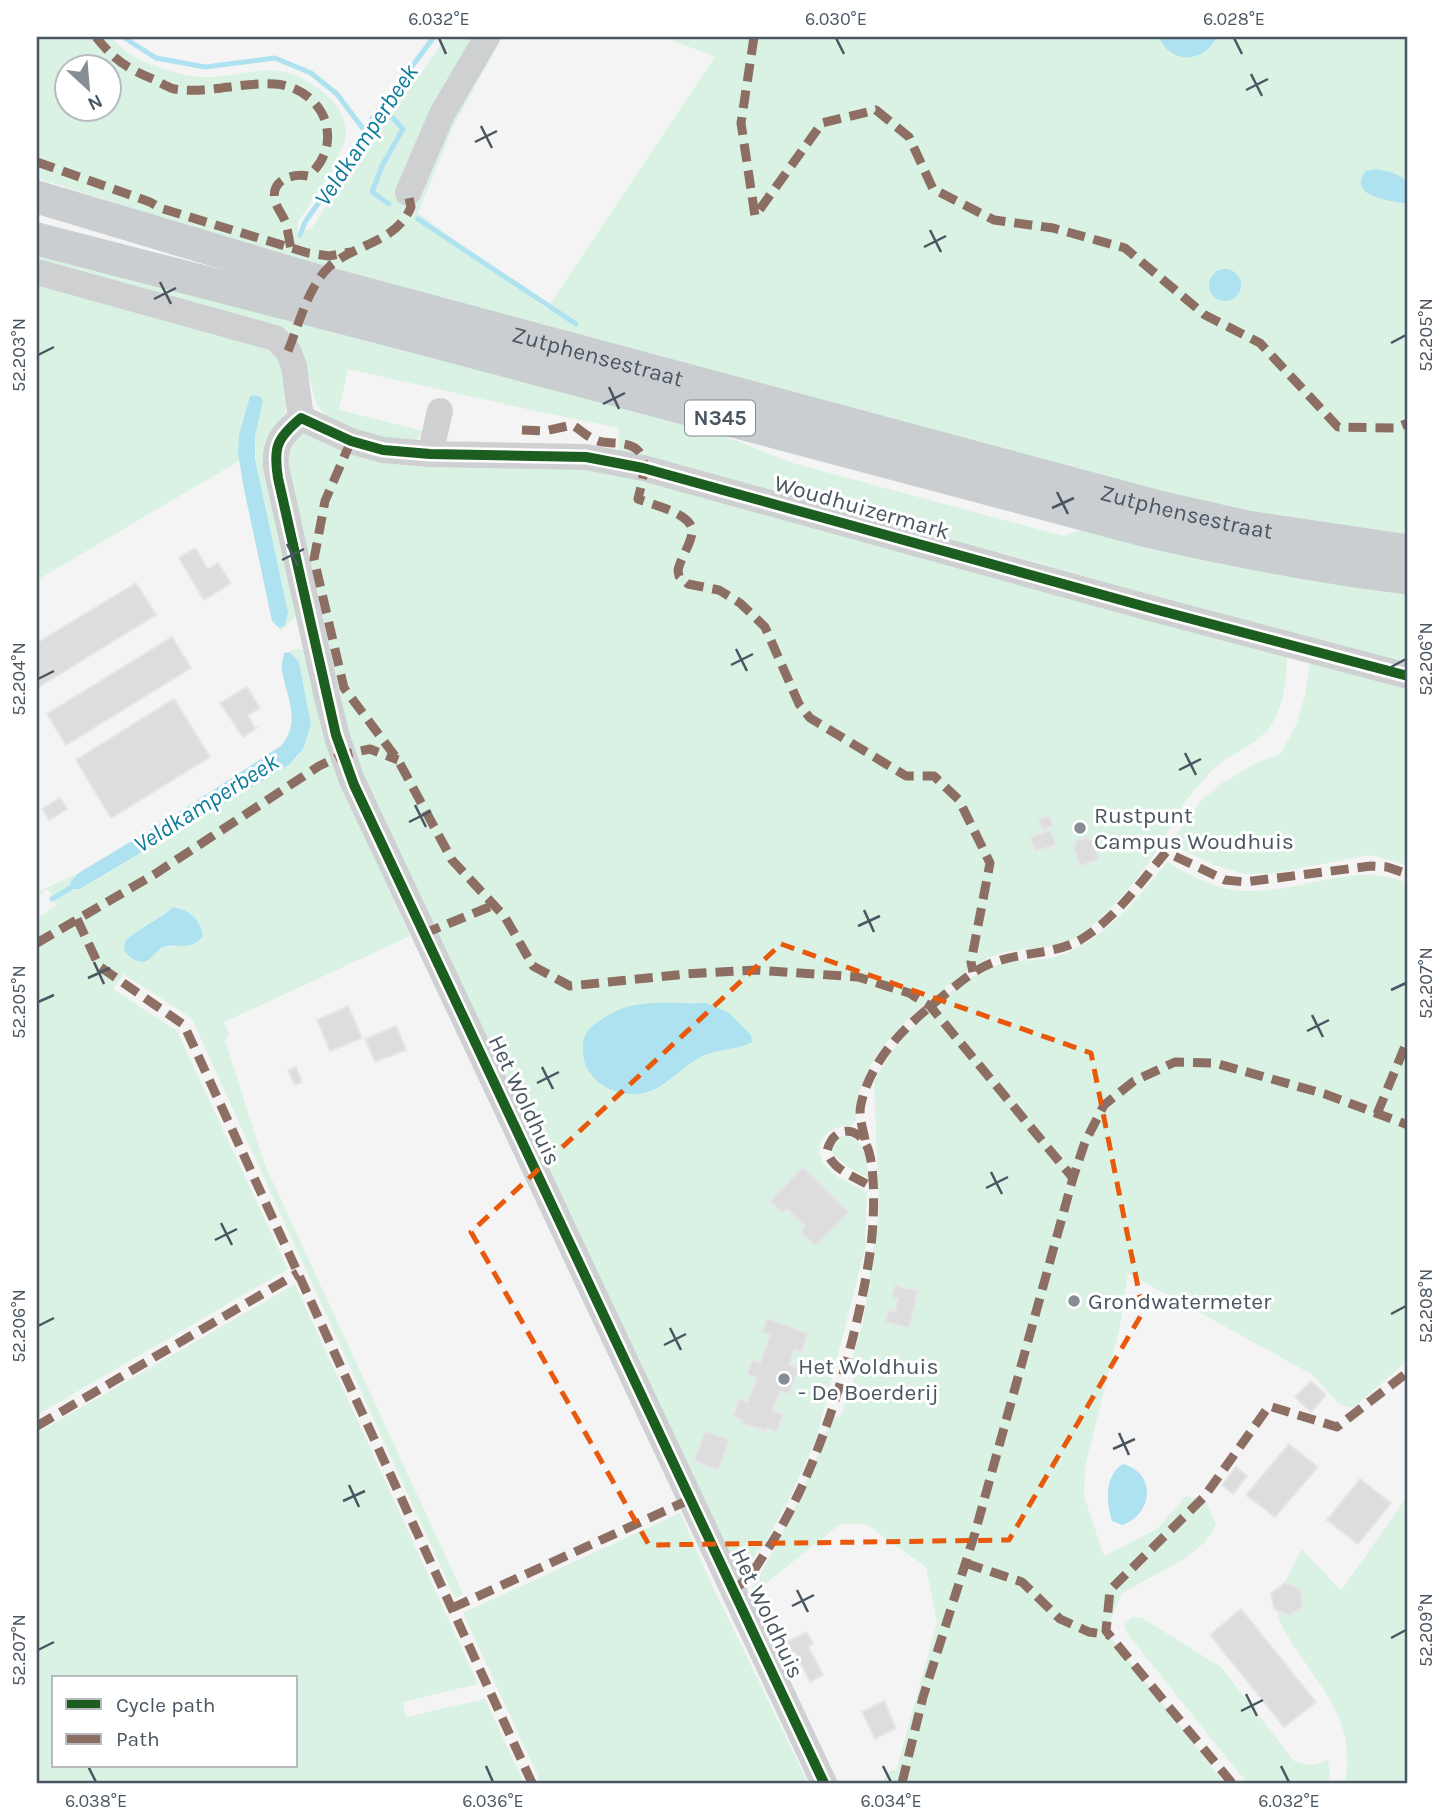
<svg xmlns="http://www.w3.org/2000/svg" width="1445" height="1820" font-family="Karla,sans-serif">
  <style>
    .green { fill: #d9f2e3; fill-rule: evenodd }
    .water { fill: #aee2f0 }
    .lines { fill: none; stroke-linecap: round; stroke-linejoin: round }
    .stream { stroke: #aee2f0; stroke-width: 5 }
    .building { fill: #ddddde; stroke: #e5e6e7; stroke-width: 2 }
    .minor { stroke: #ced0d2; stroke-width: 26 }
    .major { stroke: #caced1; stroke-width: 33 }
    .quiet { stroke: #8d6e63; stroke-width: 9; stroke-dasharray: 18 9; stroke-linecap: butt }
    .cycleway-casing { stroke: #fff; stroke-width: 15 }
    .cycleway { stroke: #1b5e20; stroke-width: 10 }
    .marked { fill: none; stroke: #e8590c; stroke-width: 5; stroke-dasharray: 14 9; stroke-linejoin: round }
    .ticks { fill: none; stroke: #4a5661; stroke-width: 2.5 }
    .poi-dot { fill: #868d94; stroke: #fff; stroke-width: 2.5 }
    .labels { text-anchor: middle; stroke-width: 6; stroke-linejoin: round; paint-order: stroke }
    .shield { fill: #fff; stroke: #808990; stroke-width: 2 }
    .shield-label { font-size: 21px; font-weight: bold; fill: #4a5661 }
    .street-label { font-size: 23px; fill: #4a5661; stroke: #fff }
    .poi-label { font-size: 23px; fill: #4a5661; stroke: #fff; text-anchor: start }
    .water-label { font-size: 24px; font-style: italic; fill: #0c7c9b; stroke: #fff }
    .neatline { fill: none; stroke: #4a5661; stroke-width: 2.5 }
    .ticks-label { font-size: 18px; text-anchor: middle; fill: #4a5661 }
  </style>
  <rect width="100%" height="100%" fill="#f4f4f4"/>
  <g class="green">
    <path d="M37,37C56,37 88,33 106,37C115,38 123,51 132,55C146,64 165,70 182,74C235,88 268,49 320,90C332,99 341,109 345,124C347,134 346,146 338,153L340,158L298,222V234L303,236L305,230L311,229L340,184L447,37H479L421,182L495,37H502L454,125L418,213L547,309L715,57L664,37H1159C1173,62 1204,63 1217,37H1408V184L1405,181L1370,196L1408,204V540L1240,514L182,230L112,202L37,178ZM66,66H108V108H66ZM1210,277H1239C1242,286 1241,292 1234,298L1209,289Z"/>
    <polygon points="37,250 698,426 796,464 1063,536 1088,528 1408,591 1408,663 1163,599 1018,557 705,480 618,456 619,428 531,410 348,369 339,410 423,431 417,439 405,446 386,445 326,417 316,403 303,355 37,263"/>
    <path d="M37,279L259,342L283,363L289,401L285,413L271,432L298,611L296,616L280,632L279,628L285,626L288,612L256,463L255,436L263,402L261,397L254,395L250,396C244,415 237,441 239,461L37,580Z"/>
    <path d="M303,432L587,465L1287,655C1287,676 1284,704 1273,722C1262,742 1237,751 1219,764C1210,771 1202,782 1194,791C1176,810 1169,832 1155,853C1139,879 1105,918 1080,935C1056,951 1025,946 998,954C981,960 967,972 953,982C910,1013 855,1061 856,1120L850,1127C829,1122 810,1147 825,1165C834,1178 854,1185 867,1192L865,1248L817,1437L791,1495L768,1538L738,1579L357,772L283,452ZM706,1003L728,1012L751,1035L742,1047C721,1049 702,1054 684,1066C680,1070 677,1074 673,1078C653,1097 630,1097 606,1087L649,1004Z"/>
    <path d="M302,649L312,652L342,786L410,936L224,1022L229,1034L225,1040L264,1163L463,1594L455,1598L192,1019L124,974L113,989L177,1031L288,1269L37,1415V918L56,906L48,889L37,896V892L77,874L74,875L75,888L81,889L290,764L297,758L311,725L299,662L290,650ZM173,907L180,908L175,947H165L155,952L153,921Z"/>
    <polygon points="1314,658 1408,682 1408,865 1370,855 1276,873 1245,874 1214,865 1170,843 1201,801 1222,783 1256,763 1280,754 1296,726 1305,696 1309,666"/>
    <path d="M1167,862C1194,878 1221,892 1253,891C1296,891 1339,870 1382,876C1391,877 1400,880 1408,883V1360L1353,1408L1340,1405L1311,1374L1128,1273L1120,1326L1085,1467L1084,1496L1104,1556L1157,1529L1186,1496L1207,1503L1216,1525L1204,1543L1186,1558L1122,1593L1106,1631L1224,1783H882L891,1770L896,1771L937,1622L926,1567L866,1524H840L746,1599C781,1540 809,1481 832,1416L840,1417L857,1370L850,1366L863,1323L879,1210L874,1082C892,1040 956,977 1001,964C1021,959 1044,962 1064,954C1108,937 1139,896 1167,862Z"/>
    <path d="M840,1136C865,1135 867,1158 868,1178L848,1167L832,1153L831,1145Z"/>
    <path d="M295,1284L478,1684L403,1702L406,1717L485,1699L524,1783H37V1433ZM54,1678H296V1766H54Z"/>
    <path d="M1408,1495V1783H1345C1357,1722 1322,1690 1292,1643C1286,1633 1277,1620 1277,1609C1279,1587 1293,1568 1302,1549L1341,1591Z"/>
    <polygon points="680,1513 709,1579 808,1783 541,1783 463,1613"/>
    <path d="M1132,1617L1142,1618L1221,1667L1294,1761C1308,1766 1315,1767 1328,1759L1330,1773L1328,1783H1247L1127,1633L1124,1625Z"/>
  </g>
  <g class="water">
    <path d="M1159,37H1217C1204,63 1171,65 1159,37Z"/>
    <path d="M1376,169C1386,171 1405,174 1408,185C1410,190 1408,199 1408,204C1392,201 1346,197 1366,171Z"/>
    <circle cx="1225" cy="285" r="16"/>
    <polygon points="254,395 261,397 263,402 255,436 255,459 288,612 285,626 279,628 272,621 243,484 238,453 239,435 250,396"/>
    <path d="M290,652L299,662L311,725L303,749L290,764L80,889H74L70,883L77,874L165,821L281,746C302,721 286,697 282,670C281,664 283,659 284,653Z"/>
    <path d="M173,907C190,910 200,919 203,936C192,951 179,943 164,947C156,950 153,958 145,962C135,961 130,959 124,950L125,941C140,928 158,920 173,907Z"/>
    <path d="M706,1003L728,1012L751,1035L752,1042C736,1051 717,1048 701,1057C677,1069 666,1091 638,1094C613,1096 586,1081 583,1054C583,1047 582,1040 586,1034C591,1025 606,1016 616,1011C642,999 677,1004 706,1003Z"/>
    <path d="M1123,1464C1158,1474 1152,1515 1122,1525L1112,1521C1106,1502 1104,1476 1123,1464Z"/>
  </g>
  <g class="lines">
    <g class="stream">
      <polyline points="123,37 156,58 205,67 275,58 311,73 337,94 364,130"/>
      <polyline points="382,106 403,129 382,166 372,192 389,204"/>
      <polyline points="418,219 576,324"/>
      <polyline points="300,235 305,222 337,177 364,130 434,37"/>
      <polyline points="52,899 77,884"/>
    </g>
  </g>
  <g class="building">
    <polygon points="195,548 208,569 218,563 231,583 204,600 179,558"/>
    <polygon points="136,583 156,615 37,688 37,643"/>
    <polygon points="172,637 191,668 66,745 47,714"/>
    <polygon points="247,687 260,708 248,715 255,728 258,727 243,737 220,703"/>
    <polygon points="174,699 210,757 111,818 76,760"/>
    <polygon points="60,798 67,809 49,820 42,809"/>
    <polygon points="1050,816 1053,826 1042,830 1038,819"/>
    <polygon points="1051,830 1056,845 1035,851 1030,837"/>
    <polygon points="1087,837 1088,840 1092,839 1099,859 1080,866 1073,846 1076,844 1075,841"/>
    <polygon points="348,1006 362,1038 330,1051 317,1020"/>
    <polygon points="396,1026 406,1050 375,1062 365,1039"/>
    <polygon points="296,1067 302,1082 295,1085 288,1070"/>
    <polygon points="803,1167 849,1212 815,1246 800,1231 805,1226 787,1209 782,1213 770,1201"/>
    <polygon points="895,1285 918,1291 909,1328 885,1322 888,1310 895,1312 898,1299 892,1297"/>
    <polygon points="767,1318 808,1333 802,1352 794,1349 789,1365 799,1368 789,1394 780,1391 773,1411 783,1414 777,1432 767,1428 766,1431 741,1423 742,1420 733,1416 739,1399 748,1402 757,1378 747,1374 752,1360 760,1363 770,1335 762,1332"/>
    <polygon points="1311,1381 1326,1395 1311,1412 1295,1397"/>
    <polygon points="705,1431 729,1440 719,1470 694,1461"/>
    <polygon points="1289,1444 1318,1467 1275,1517 1246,1495"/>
    <polygon points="1236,1467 1247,1476 1233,1494 1222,1485"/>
    <polygon points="1360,1479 1391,1503 1358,1544 1327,1520"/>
    <polygon points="1285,1583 1300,1589 1303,1606 1289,1616 1274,1609 1271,1593"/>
    <polygon points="1241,1609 1316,1702 1284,1727 1210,1635"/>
    <polygon points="807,1632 813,1644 808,1646 823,1675 810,1682 795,1652 791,1655 785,1643"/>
    <polygon points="884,1701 896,1728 875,1739 862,1712"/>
  </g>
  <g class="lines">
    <g class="minor">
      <polyline points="408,193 442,114 487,37"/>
      <polyline points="37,272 275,338 288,351 294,366 301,418"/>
      <path d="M301,418C283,433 274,443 276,467L327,697L338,740L351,778L824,1783"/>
      <polyline points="301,418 351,441 383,450 430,454 586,457 643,468 1150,608 1408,676"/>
      <polyline points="430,454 440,411"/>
    </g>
    <g class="major">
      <path id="s1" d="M37,197L318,281L1155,506L1247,527L1408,551"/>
      <path d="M37,239L402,333L1151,532C1236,551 1321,568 1408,578"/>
    </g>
    <g class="quiet">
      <path d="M96,37C114,60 128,69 155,80C161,83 168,87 174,89C208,94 241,82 275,84C299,85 324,104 327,129C330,147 322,165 308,176C292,173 270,180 275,201C277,208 282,214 285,221C288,230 289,240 291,249"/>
      <polyline points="754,37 741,123 755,216 822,123 876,110 909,137 933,189 994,220 1053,228 1125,248 1205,315 1260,343 1338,427 1395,428 1408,423"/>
      <polyline points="37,162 150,202 160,208 308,253 329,256 351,252"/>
      <path d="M288,351C299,324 308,287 329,267C356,243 396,243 411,207L408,193"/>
      <path d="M522,430L545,431L572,425C580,429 587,437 596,440C604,444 615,442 624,444C653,449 643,477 638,499C653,505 695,514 692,533C690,546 681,557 678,570L679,576L688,584L719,590L740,603L765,627L799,704L810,718L906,776H934L959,800L990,863L971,962L973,972"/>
      <polyline points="351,441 325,501 314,559 344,688 398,760 452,860 505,917 533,966 570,986 686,974 756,970 858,977 909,993 930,1006 1073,1178"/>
      <polyline points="77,919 99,966 184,1025 532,1783"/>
      <polyline points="423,934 494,905"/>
      <polyline points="37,943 155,874 319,766 342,755 370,749 398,760"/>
      <polyline points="1377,1114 1408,1039"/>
      <path d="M865,1140C863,1128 858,1116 861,1104C872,1055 911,1021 948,992C963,980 979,966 998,961C1025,952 1055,954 1080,940C1115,919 1140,883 1166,852L1225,880L1245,882L1371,866L1387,867L1408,874"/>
      <polyline points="37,1426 298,1273"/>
      <polyline points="965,1563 1022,1582 1060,1619 1089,1632 1110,1635"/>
      <path d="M734,1589C748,1581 756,1567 765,1553C818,1476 856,1346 870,1253C874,1226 876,1177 869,1152C862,1126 834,1123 827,1151C833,1172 856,1176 873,1188"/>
      <polyline points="452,1608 691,1499"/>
      <polyline points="902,1783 923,1697 975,1533 1073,1178 1085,1142 1104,1105 1134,1081 1175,1062 1215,1063 1325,1094 1408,1125"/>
      <polyline points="1232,1783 1106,1631 1110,1590 1204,1497 1269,1406 1337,1427 1408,1372"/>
    </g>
    <defs>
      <path id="cycleway" d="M824,1783L354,785L336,735L278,478C273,447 277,438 301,418L351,441L383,450L430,454L586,457L643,468L1150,608L1408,676"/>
    </defs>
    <use href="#cycleway" class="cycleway-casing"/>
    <use href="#cycleway" class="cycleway"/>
  </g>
  <path class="marked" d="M781,944L1091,1053L1143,1312L1009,1540L649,1545L471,1232Z"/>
  <path class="ticks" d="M439,38L446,54M836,38L844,54M1234,38L1242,54M1251,74L1262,96M1246,90L1268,79M481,126L492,148M475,142L497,131M930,230L941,252M924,247L946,236M160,282L171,304M154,299L176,288M1391,343L1406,335M38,355L54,347M609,387L619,409M603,404L625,393M1057,492L1068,514M1052,508L1074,498M287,544L298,566M282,560L304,549M736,649L747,671M731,665L753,654M1391,667L1406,659M38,679L54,671M1185,753L1196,775M1179,770L1201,759M415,805L426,827M409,822L431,811M864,910L874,932M858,926L880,916M94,962L104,984M88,978L110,968M1391,990L1406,983M38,1002L54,995M1312,1015L1323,1037M1307,1031L1329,1020M542,1067L553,1089M537,1083L559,1072M991,1172L1002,1194M986,1188L1008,1177M221,1223L232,1245M215,1240L237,1229M1391,1314L1406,1306M38,1326L54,1318M670,1328L681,1350M664,1345L686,1334M1119,1433L1129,1455M1113,1449L1135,1439M349,1485L359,1507M343,1501L365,1491M797,1590L808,1612M792,1606L814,1595M1391,1638L1406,1630M38,1650L54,1642M1246,1694L1257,1716M1241,1711L1263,1700M88,1766L96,1782M486,1766L493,1782M883,1766L891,1782M1281,1766L1289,1782"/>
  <g class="poi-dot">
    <circle cx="1080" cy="828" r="7"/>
    <circle cx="1074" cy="1301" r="7"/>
    <circle cx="784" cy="1379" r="7"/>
  </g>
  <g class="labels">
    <rect class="shield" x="685" y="400.5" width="70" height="35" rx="5"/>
    <g class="shield-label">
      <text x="720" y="425">N345</text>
    </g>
    <g class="street-label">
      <text dy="8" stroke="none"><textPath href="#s1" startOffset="583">Zutphensestraat</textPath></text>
      <text transform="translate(862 507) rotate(16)" y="8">Woudhuizermark</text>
      <text dy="8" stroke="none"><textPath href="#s1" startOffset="1192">Zutphensestraat</textPath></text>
      <text transform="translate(525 1100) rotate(65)" y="8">Het Woldhuis</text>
      <text transform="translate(768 1613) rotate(65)" y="8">Het Woldhuis</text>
    </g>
    <g class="poi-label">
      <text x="1094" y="823">Rustpunt<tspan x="1094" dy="26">Campus Woudhuis</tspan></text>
      <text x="1088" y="1309">Grondwatermeter</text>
      <text x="798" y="1374">Het Woldhuis<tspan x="798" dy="26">- De Boerderij</tspan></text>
    </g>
    <g class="water-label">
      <text transform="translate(366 135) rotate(-56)" y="8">Veldkamperbeek</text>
      <text transform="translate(206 803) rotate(-32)" y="8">Veldkamperbeek</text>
    </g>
  </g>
  <rect width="1445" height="1820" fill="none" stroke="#ffffff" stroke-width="77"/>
  <rect x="52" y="1676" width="245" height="91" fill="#ffffff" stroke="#b7bbc0" stroke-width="2"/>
  <rect x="66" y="1699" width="35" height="10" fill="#1b5e20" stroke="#b7bbc0" stroke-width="2"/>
  <text x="116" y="1712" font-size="21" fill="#4a5661">Cycle path</text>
  <rect x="66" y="1734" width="35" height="10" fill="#8d6e63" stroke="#b7bbc0" stroke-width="2"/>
  <text x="116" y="1746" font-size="21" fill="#4a5661">Path</text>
  <g transform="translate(88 88) rotate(154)"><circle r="33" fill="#ffffff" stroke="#b7bbc0" stroke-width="2"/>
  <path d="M0-5L12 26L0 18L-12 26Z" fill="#868d94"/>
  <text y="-10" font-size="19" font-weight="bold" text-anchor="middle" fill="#4a5661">N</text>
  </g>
  <rect x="38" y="38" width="1368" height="1744" class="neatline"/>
  <g class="ticks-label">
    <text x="439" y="25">6.032°E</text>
    <text x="836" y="25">6.030°E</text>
    <text x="1234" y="25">6.028°E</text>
    <text transform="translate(1426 335) rotate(-90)" y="6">52.205°N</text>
    <text transform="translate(19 355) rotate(-90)" y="6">52.203°N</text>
    <text transform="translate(1426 659) rotate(-90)" y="6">52.206°N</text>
    <text transform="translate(19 679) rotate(-90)" y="6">52.204°N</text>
    <text transform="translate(1426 983) rotate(-90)" y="6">52.207°N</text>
    <text transform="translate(19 1002) rotate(-90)" y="6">52.205°N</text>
    <text transform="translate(1426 1306) rotate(-90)" y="6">52.208°N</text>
    <text transform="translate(19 1326) rotate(-90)" y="6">52.206°N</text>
    <text transform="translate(1426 1630) rotate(-90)" y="6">52.209°N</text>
    <text transform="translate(19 1650) rotate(-90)" y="6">52.207°N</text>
    <text x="96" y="1807">6.038°E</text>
    <text x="493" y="1807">6.036°E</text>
    <text x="891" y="1807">6.034°E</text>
    <text x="1289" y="1807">6.032°E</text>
  </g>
</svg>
